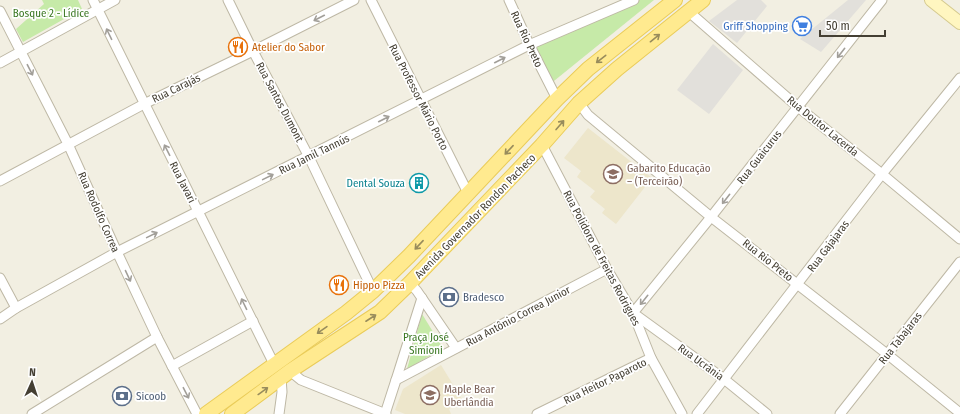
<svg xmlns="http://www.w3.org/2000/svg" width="960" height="414" font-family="'Fira Sans Condensed',sans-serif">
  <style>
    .education { fill: #ede6cb }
    .green { fill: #c6eaa8 }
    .parking { fill: #e2e0db }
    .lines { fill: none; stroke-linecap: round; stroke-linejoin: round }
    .street-casing { stroke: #beb8a5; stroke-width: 11 }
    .secondary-casing { stroke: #d5ca8f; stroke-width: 14 }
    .primary-casing { stroke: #eacc59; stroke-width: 16 }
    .street { stroke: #fff; stroke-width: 9 }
    .secondary { stroke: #fff6c0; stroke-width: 12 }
    .primary { stroke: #ffea8f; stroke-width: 14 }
    .oneway { stroke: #a29f99 }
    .oneway2 { stroke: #988c5c }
    .labels { text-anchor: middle; stroke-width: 3.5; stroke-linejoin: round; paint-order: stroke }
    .park-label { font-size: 11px; fill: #3b7823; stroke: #fff }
    .shop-label { font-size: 11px; fill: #366cbe; stroke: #fff; text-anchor: end }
    .street-label { font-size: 11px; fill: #443f33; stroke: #fff }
    .food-label { font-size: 11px; fill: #c56008; stroke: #fff; text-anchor: start }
    .education-label { font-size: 11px; fill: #785e54; stroke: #fff; text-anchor: start }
    .culture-label { font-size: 11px; fill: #0d838f; stroke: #fff; text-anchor: end }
    .service-label { font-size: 11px; fill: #4e5e75; stroke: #fff; text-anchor: start }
  </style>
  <rect width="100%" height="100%" fill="#f2efe2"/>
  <g class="education">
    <polygon points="588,128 652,178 616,224 602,213 605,209 590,197 595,191 577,177 581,171 564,158"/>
    <polygon points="441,365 463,401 449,409 451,414 405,414 395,410 403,389"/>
  </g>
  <g class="green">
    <polygon points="42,0 78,0 82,9 23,42 16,29 44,4"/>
    <polygon points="634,0 654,0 549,85 530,46"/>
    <polygon points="422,314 443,348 407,369"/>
  </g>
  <g class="parking">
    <polygon points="737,0 761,0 767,6 737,43 709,21"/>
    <polygon points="848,0 866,0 821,52 800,39"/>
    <polygon points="713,44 743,70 709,114 677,90"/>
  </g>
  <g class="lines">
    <defs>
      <g id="street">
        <polyline points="93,0 274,364"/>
        <polyline points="228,0 253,51 309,157 373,291"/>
        <polyline points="371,0 468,193"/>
        <polyline points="509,0 530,46 557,99"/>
        <polyline points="0,11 68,144 117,252 157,337 197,414"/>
        <polyline points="688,11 798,107 882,174 960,239"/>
        <polyline points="0,63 115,0"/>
        <polyline points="579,103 588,115 711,217 887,354 960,413"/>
        <polyline points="542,145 607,269 633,313 651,358 682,414"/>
        <polyline points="0,181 144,104 253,51 354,0"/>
        <polyline points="0,278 16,308"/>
        <polyline points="410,283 417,291 456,348"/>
        <polyline points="0,319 16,308 117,252 529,45 634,0"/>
        <polyline points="172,366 253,321"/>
        <polyline points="290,371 301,380 386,414"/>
        <polyline points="396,380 422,298"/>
        <polyline points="32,414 157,337"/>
        <polyline points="279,414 282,392 281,378"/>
        <polyline points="385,414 396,380 607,269"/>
        <polyline points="537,414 651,358"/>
        <polyline points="697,414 882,174 960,78"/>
        <polyline points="767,414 724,379 633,313 711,217 882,0"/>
        <polyline points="840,414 960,262"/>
      </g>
      <polyline id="secondary" points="931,0 960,23"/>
      <g id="primary">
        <polyline points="206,414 346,313 373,291 409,256 557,99 588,69 675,0"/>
        <polyline points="232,414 290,371 380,312 410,283 542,145 579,103 617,69 703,0"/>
      </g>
    </defs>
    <use href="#street" class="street-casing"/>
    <use href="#secondary" class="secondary-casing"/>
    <use href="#primary" class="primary-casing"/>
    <use href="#street" class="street"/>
    <use href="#secondary" class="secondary"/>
    <use href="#primary" class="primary"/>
  </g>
  <defs><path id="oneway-shaft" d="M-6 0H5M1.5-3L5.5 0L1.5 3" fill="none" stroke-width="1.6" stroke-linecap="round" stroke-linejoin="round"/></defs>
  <g class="oneway">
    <use href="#oneway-shaft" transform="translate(319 18) rotate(153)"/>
    <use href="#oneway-shaft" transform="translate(109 34) rotate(-116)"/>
    <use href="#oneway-shaft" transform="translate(841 53) rotate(128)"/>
    <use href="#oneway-shaft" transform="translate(500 60) rotate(-27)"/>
    <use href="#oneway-shaft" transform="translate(30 70) rotate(63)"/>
    <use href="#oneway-shaft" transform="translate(384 119) rotate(-27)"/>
    <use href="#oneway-shaft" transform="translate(167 150) rotate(-117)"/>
    <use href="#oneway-shaft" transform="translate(268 177) rotate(-26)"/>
    <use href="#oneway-shaft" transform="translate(726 199) rotate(128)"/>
    <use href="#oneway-shaft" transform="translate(152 235) rotate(-26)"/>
    <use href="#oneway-shaft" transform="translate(128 276) rotate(65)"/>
    <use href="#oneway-shaft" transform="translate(644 300) rotate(129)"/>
    <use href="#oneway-shaft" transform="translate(244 304) rotate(-116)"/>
    <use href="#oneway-shaft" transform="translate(186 393) rotate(63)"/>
  </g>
  <g class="oneway2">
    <use href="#oneway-shaft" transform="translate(655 38) rotate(-39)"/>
    <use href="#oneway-shaft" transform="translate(601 59) rotate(142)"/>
    <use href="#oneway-shaft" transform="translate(560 125) rotate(-49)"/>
    <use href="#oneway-shaft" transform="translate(509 150) rotate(133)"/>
    <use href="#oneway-shaft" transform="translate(419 245) rotate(133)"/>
    <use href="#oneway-shaft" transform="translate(371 318) rotate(-33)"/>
    <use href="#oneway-shaft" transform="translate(322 330) rotate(145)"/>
    <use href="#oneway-shaft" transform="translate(263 391) rotate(-36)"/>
  </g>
  <defs>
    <symbol id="supermarket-ring" viewBox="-11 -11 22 22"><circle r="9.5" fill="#fff" stroke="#3f7fe0" stroke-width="1.5"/><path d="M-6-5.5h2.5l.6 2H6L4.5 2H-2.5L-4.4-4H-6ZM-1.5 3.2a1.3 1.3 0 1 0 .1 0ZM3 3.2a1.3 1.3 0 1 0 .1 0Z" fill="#3f7fe0"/></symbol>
    <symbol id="restaurant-ring" viewBox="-11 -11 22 22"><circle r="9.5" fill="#fff" stroke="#e8710a" stroke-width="1.5"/><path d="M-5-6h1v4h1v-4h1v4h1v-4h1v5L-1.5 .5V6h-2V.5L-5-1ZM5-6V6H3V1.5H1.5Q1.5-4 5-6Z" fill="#e8710a"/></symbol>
    <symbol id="university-ring" viewBox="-11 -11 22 22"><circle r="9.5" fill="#fff" stroke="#8d6e63" stroke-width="1.5"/><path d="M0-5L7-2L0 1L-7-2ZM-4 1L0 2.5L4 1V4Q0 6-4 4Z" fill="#8d6e63"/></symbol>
    <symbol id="building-ring" viewBox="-11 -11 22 22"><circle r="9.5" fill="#fff" stroke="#0f9aa8" stroke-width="1.5"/><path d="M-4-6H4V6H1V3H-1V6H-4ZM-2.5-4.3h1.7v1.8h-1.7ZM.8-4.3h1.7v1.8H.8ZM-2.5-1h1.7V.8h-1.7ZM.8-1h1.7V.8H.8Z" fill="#0f9aa8"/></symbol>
    <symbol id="bank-ring" viewBox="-11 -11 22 22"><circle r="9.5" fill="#fff" stroke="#5c6f8a" stroke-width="1.5"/><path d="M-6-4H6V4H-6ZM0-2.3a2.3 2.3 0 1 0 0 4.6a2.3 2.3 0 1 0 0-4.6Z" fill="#5c6f8a"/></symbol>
    <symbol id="school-ring" viewBox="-11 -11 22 22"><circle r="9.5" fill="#fff" stroke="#8d6e63" stroke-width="1.5"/><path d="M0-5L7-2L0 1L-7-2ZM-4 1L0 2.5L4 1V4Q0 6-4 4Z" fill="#8d6e63"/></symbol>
  </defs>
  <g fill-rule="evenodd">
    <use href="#supermarket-ring" x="791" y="15" width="22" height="22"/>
    <use href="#restaurant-ring" x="227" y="36" width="22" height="22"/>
    <use href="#university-ring" x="602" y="163" width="22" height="22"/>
    <use href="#building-ring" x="408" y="172" width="22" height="22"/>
    <use href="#restaurant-ring" x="328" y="274" width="22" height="22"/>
    <use href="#bank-ring" x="438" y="286" width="22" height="22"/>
    <use href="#school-ring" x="419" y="384" width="22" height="22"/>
    <use href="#bank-ring" x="111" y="385" width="22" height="22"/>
  </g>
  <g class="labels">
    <g class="park-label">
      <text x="51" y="17">Bosque 2 - Lídice</text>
      <text x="426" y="341">Praça José<tspan x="426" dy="13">Simioni</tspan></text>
    </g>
    <g class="shop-label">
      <text x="788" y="30">Griff Shopping</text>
    </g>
    <g class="street-label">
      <text transform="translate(527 39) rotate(65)" y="4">Rua Rio Preto</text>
      <text transform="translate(176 88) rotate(-26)" y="4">Rua Carajás</text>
      <text transform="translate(419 97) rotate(63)" y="4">Rua Professor Mário Porto</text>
      <text transform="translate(280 102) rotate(62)" y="4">Rua Santos Dumont</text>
      <text transform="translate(823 126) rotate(39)" y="4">Rua Doutor Lacerda</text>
      <text transform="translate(314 154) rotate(-26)" y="4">Rua Jamil Tannús</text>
      <text transform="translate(759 157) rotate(-52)" y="4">Rua Guaicurus</text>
      <text transform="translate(183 182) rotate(63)" y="4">Rua Javari</text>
      <text transform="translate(99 212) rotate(66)" y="4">Rua Rodolfo Correa</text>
      <text transform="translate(475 216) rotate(-46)" y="4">Avenida Governador Rondon Pacheco</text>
      <text transform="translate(828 246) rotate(-53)" y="4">Rua Gajajaras</text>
      <text transform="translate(602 258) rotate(62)" y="4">Rua Polidoro de Freitas Rodrigues</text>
      <text transform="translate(768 260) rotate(38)" y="4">Rua Rio Preto</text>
      <text transform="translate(518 316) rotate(-28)" y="4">Rua Antônio Correa Junior</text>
      <text transform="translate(900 338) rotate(-52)" y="4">Rua Tabajaras</text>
      <text transform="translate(701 362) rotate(36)" y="4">Rua Ucrânia</text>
      <text transform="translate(605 381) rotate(-26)" y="4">Rua Heitor Paparoto</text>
    </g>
    <g class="food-label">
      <text x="252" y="51">Atelier do Sabor</text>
      <text x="353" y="289">Hippo Pizza</text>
    </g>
    <g class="education-label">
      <text x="627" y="172">Gabarito Educação<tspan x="627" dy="13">– (Terceirão)</tspan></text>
      <text x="444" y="393">Maple Bear<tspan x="444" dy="13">Uberlândia</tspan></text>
    </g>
    <g class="culture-label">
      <text x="405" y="187">Dental Souza</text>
    </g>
    <g class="service-label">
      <text x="463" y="301">Bradesco</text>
      <text x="136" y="400">Sicoob</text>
    </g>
  </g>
  <g transform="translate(32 382) rotate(3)" stroke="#ffffff" stroke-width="3" paint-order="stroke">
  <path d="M0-3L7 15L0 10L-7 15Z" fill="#443f33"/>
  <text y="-6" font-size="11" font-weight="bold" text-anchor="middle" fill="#443f33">N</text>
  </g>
  <path d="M820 30v6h65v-6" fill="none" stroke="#443f33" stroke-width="2"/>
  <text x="826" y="30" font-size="12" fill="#443f33" stroke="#ffffff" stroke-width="3" paint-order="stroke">50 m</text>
</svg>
